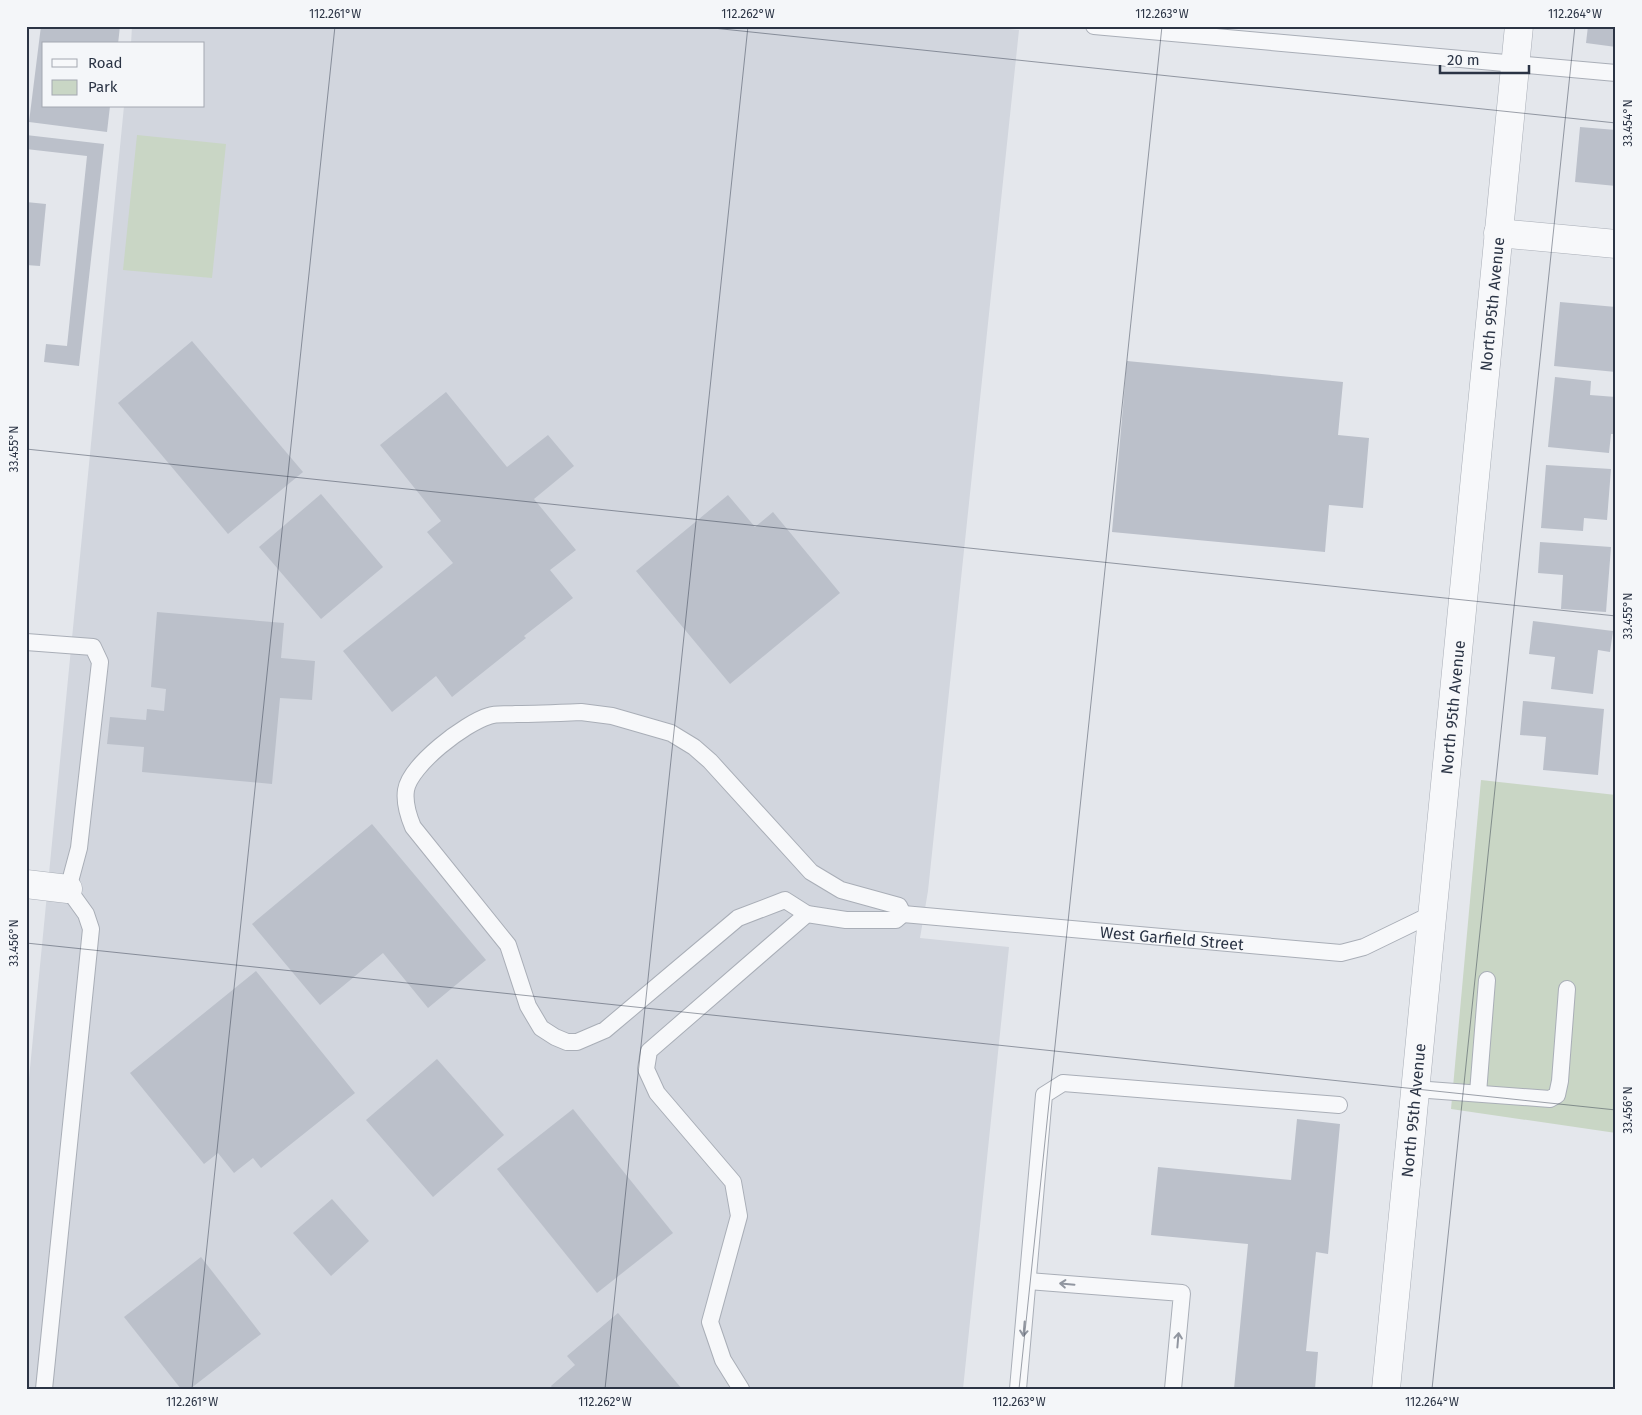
<svg xmlns="http://www.w3.org/2000/svg" width="1642" height="1415" font-family="'Fira Sans',sans-serif">
  <style>
    .built { fill: #d2d6de }
    .green { fill: #c9d6c5 }
    .building { fill: #bbc0ca }
    .lines { fill: none; stroke-linecap: round; stroke-linejoin: round }
    .service-casing { stroke: #a9aeb7; stroke-width: 18 }
    .minor-casing { stroke: #a9aeb7; stroke-width: 29 }
    .path { stroke: #c2c5cb; stroke-width: 3; stroke-dasharray: 4 4; stroke-linecap: butt }
    .service { stroke: #f7f8fa; stroke-width: 16 }
    .minor { stroke: #f7f8fa; stroke-width: 28 }
    .oneway { stroke: #9196a0 }
    .ticks { fill: none; stroke: #2b3445; stroke-width: 1; stroke-opacity: 0.45 }
    .labels { text-anchor: middle; stroke-width: 5; stroke-linejoin: round; paint-order: stroke }
    .street-label { font-size: 16px; fill: #2b3445; stroke: #f4f6f9 }
    .neatline { fill: none; stroke: #2b3445; stroke-width: 2 }
    .ticks-label { font-size: 12px; text-anchor: middle; fill: #2b3445 }
  </style>
  <rect width="100%" height="100%" fill="#e4e7ec"/>
  <polygon class="built" points="132,26 980,26 1019,30 928,891 920,938 1009,947 963,1389 26,1389 26,1109 124,106 204,106 204,44 131,44"/>
  <g class="green">
    <polygon points="137,135 226,144 212,278 123,270"/>
    <polygon points="1481,780 1616,795 1616,1133 1451,1109"/>
  </g>
  <g class="building">
    <polygon points="41,26 120,26 118,44 44,44 44,106 110,106 107,132 29,122"/>
    <polygon points="1588,26 1616,26 1616,47 1586,43"/>
    <polygon points="1580,127 1616,130 1616,186 1575,182"/>
    <polygon points="26,135 104,144 79,366 44,362 46,344 67,346 87,156 26,149"/>
    <polygon points="26,202 46,204 40,266 26,265"/>
    <polygon points="1560,302 1616,307 1616,372 1554,366"/>
    <polygon points="192,341 303,472 228,534 118,403"/>
    <polygon points="1127,361 1343,382 1338,435 1369,438 1363,508 1329,505 1325,552 1112,532"/>
    <polygon points="1555,377 1591,381 1590,395 1616,397 1616,434 1611,434 1609,453 1548,447"/>
    <polygon points="446,392 507,467 548,435 574,466 534,499 576,550 550,570 573,598 524,636 526,638 452,697 436,676 392,712 343,651 453,563 427,532 441,521 380,445"/>
    <polygon points="1546,465 1611,469 1607,520 1584,518 1583,531 1541,528"/>
    <polygon points="321,494 383,567 321,619 259,547"/>
    <polygon points="728,495 755,527 773,512 840,593 730,684 636,571"/>
    <polygon points="1540,542 1611,547 1606,612 1561,609 1563,575 1538,573"/>
    <polygon points="157,612 284,623 281,658 315,661 312,700 280,698 272,784 142,772 144,747 107,744 110,717 146,720 147,709 164,711 166,689 151,687"/>
    <polygon points="1533,621 1613,631 1610,652 1598,650 1593,694 1551,689 1555,657 1529,654"/>
    <polygon points="1523,701 1604,709 1598,775 1543,770 1546,737 1520,735"/>
    <polygon points="372,824 486,960 428,1008 383,953 320,1005 252,924"/>
    <polygon points="256,971 355,1093 261,1168 253,1158 234,1173 218,1153 204,1164 130,1073"/>
    <polygon points="437,1059 504,1135 433,1197 366,1120"/>
    <polygon points="573,1109 673,1233 597,1293 497,1169"/>
    <polygon points="1297,1119 1340,1124 1328,1254 1316,1252 1306,1351 1318,1352 1315,1389 1234,1389 1248,1244 1151,1235 1158,1167 1291,1180"/>
    <polygon points="332,1199 369,1241 331,1276 293,1233"/>
    <polygon points="201,1257 261,1334 190,1389 181,1389 124,1317"/>
    <polygon points="618,1313 682,1389 553,1389 551,1386 575,1365 567,1356"/>
  </g>
  <g class="lines">
    <defs>
      <g id="service">
        <polyline points="1094,26 1616,73"/>
        <polyline points="26,642 93,647 100,662 79,848 68,889 86,914 91,929 44,1389"/>
        <path d="M581,712L612,716L671,733L694,747L710,761L811,872L841,890L899,906L903,914L896,920H846L807,914L785,900L738,918L605,1030L577,1042H567L555,1037L541,1028L528,1006L508,945L413,827C408,815 404,803 406,790C410,765 465,723 489,716C497,713 507,715 516,714C537,714 559,713 581,712Z"/>
        <path id="s1" d="M903,914L1341,953L1364,947L1432,914"/>
        <polyline points="1415,1089 1550,1099 1557,1095 1560,1081 1567,989"/>
        <polyline points="1478,1093 1487,980"/>
        <polyline points="1028,1281 1182,1293 1173,1389"/>
        <polyline points="741,1389 723,1360 710,1322 739,1216 733,1182 657,1093 646,1069 649,1051 807,914"/>
        <polyline points="1018,1389 1044,1095 1063,1083 1339,1105"/>
      </g>
      <g id="minor">
        <polyline points="1498,233 1616,244"/>
        <polyline points="26,884 68,889"/>
        <path id="s2" d="M1386,1389L1519,26"/>
      </g>
    </defs>
    <use href="#service" class="service-casing"/>
    <use href="#minor" class="minor-casing"/>
    <polyline class="path" points="26,40 27,40"/>
    <use href="#service" class="service"/>
    <use href="#minor" class="minor"/>
  </g>
  <defs><path id="oneway-shaft" d="M-6 0H5M1.5-3L5.5 0L1.5 3" fill="none" stroke-width="1.6" stroke-linecap="round" stroke-linejoin="round" transform="scale(1.25)"/></defs>
  <g class="oneway">
    <use href="#oneway-shaft" transform="translate(1067 1284) rotate(-175)"/>
    <use href="#oneway-shaft" transform="translate(1024 1329) rotate(95)"/>
    <use href="#oneway-shaft" transform="translate(1178 1340) rotate(-85)"/>
  </g>
  <path class="ticks" d="M694,26L1616,123M26,449L1616,616M26,943L1616,1110M192,1389L335,26M605,1389L748,26M1019,1389L1162,26M1432,1389L1575,26"/>
  <g class="labels">
    <g class="street-label">
      <text dy="6" stroke="none"><textPath href="#s2" startOffset="1090">North 95th Avenue</textPath></text>
      <text dy="6" stroke="none"><textPath href="#s2" startOffset="685">North 95th Avenue</textPath></text>
      <text dy="6" stroke="none"><textPath href="#s1" startOffset="270">West Garfield Street</textPath></text>
      <text dy="6" stroke="none"><textPath href="#s2" startOffset="280">North 95th Avenue</textPath></text>
    </g>
  </g>
  <rect width="1642" height="1415" fill="none" stroke="#f4f6f9" stroke-width="55"/>
  <rect x="42" y="42" width="162" height="65" fill="#f4f6f9" stroke="#a4a8b1"/>
  <rect x="52" y="59" width="25" height="8" fill="#f7f8fa" stroke="#a4a8b1"/>
  <text x="88" y="68" font-size="15" fill="#2b3445">Road</text>
  <rect x="52" y="80" width="25" height="15" fill="#c9d6c5" stroke="#a4a8b1"/>
  <text x="88" y="92" font-size="15" fill="#2b3445">Park</text>
  <path d="M1440 65v8h89v-8" fill="none" stroke="#2b3445" stroke-width="2.5"/>
  <text x="1447" y="65" font-size="15" fill="#2b3445" stroke="#f4f6f9" stroke-width="4" paint-order="stroke">20 m</text>
  <rect x="28" y="28" width="1586" height="1360" class="neatline"/>
  <g class="ticks-label">
    <text x="335" y="18">112.261°W</text>
    <text x="748" y="18">112.262°W</text>
    <text x="1162" y="18">112.263°W</text>
    <text x="1575" y="18">112.264°W</text>
    <text transform="translate(1628 123) rotate(-90)" y="4">33.454°N</text>
    <text transform="translate(14 449) rotate(-90)" y="4">33.455°N</text>
    <text transform="translate(1628 616) rotate(-90)" y="4">33.455°N</text>
    <text transform="translate(14 943) rotate(-90)" y="4">33.456°N</text>
    <text transform="translate(1628 1110) rotate(-90)" y="4">33.456°N</text>
    <text x="192" y="1406">112.261°W</text>
    <text x="605" y="1406">112.262°W</text>
    <text x="1019" y="1406">112.263°W</text>
    <text x="1432" y="1406">112.264°W</text>
  </g>
</svg>
